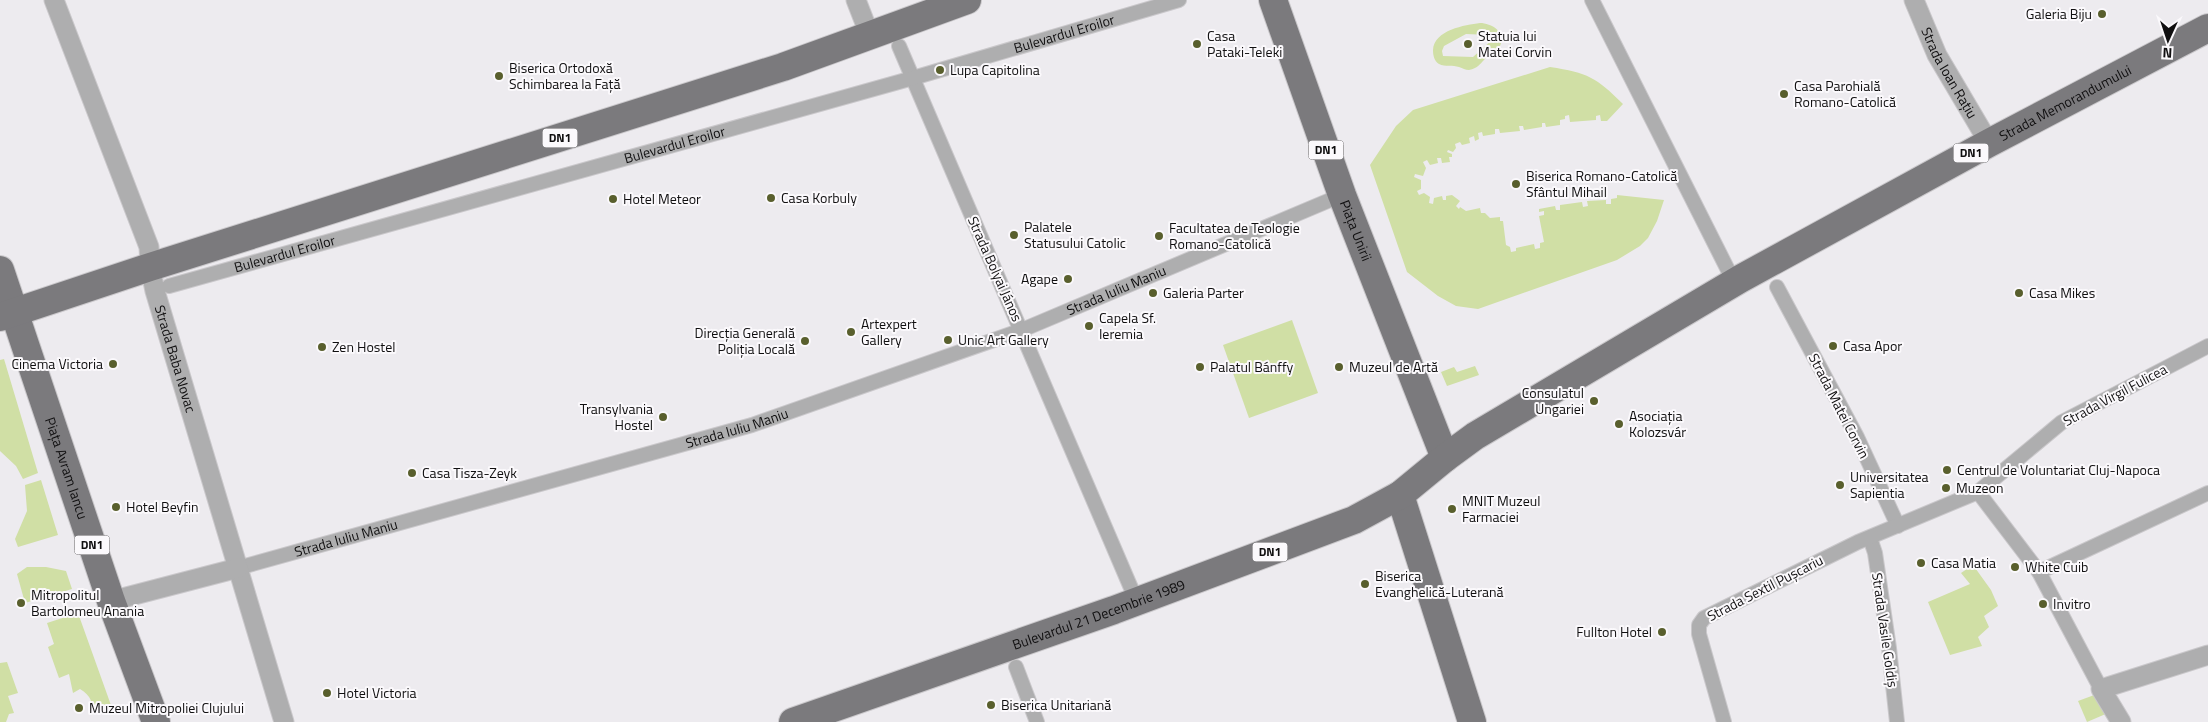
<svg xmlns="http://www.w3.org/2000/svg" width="2208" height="722" font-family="'Titillium Web',sans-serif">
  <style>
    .green { fill: #d0dfa5; fill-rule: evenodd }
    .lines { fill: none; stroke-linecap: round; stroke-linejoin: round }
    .pedestrian-casing { stroke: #cac8cb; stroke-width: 16 }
    .minor-casing { stroke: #cac8cb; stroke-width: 21 }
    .primary-casing { stroke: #cac8cb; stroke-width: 30 }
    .pedestrian { stroke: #aeaeaf; stroke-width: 14 }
    .minor { stroke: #aeaeaf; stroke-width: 19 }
    .primary { stroke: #7b7a7d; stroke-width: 28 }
    .poi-dot { fill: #595f2d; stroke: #fbf9fc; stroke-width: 2 }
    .labels { text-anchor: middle; stroke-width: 4; stroke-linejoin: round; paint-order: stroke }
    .shield { fill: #fbf9fc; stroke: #565557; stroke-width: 1 }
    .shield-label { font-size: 12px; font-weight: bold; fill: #100f10 }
    .poi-label { font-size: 14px; fill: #100f10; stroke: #fbf9fc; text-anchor: start }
    .street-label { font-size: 14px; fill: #100f10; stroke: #fbf9fc }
  </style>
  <rect width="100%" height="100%" fill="#edebef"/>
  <g class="green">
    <path d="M1480,23C1491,23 1507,32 1500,46C1496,51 1489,54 1485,59C1479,65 1478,68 1469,70C1465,70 1463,68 1459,67C1453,65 1445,67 1439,64C1434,61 1433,55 1433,50C1434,30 1465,25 1480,23ZM1466,34L1490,35L1493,37L1492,40L1473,57L1443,56L1442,51L1444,46Z"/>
    <path d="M1550,67C1588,73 1596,77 1623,104L1607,121H1601L1600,115L1596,116V120L1570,122L1569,115L1565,116V119L1560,120V125L1546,127L1545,123H1542V127L1524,130L1523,126H1519L1520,131L1500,133L1499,129H1495V134L1483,136L1482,132L1478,133L1479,139L1475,141L1474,136L1469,138L1470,143L1462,145L1460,142L1455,144L1456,148L1453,152L1448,150L1447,152L1452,154V157H1449L1450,162L1442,163L1441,158H1437L1438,163L1430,165L1427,160L1423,162L1426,168L1423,176L1415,174L1414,177L1421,180V189L1417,191L1419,195L1424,193L1430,197L1429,203L1433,204L1434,198L1442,196L1443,200H1446V196L1452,195L1460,201L1456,206L1459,209L1460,207L1466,211L1480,208L1481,213H1485L1490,218L1500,217V221H1503L1506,245L1510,247L1511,252L1516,251V248L1534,244L1535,249L1540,248V243L1544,242L1539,216L1544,215V211L1539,212V209L1555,206L1556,210H1560V205L1582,202L1583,207L1588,206L1587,201L1606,200V204H1611V199L1617,198V195L1664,200L1657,221L1648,238L1640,246L1617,260L1478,309L1456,306L1438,296L1407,272L1370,165L1396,126L1413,110Z"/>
    <polygon points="1292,320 1318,393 1249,418 1223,345"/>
    <polygon points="4,359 38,473 23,479 16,466 0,451 0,360"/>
    <polygon points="1475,366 1479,375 1447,386 1441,372 1454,367 1457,372"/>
    <polygon points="41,480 58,535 18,547 15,539 27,511 25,485"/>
    <polygon points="1973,565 1991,590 1998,606 1984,616 1989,627 1978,637 1982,646 1950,655 1928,602 1970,584 1961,573"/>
    <polygon points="27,567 46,567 66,571 72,589 25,603 17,574"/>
    <path d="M78,613L112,708L90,715C94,702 91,696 80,689L73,693L69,674L59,678L48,647L54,644L47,623Z"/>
    <polygon points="7,662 18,693 8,696 14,713 9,714 6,722 0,722 0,663"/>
    <polygon points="2097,694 2108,713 2087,722 2078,701"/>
  </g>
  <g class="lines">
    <defs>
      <g id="pedestrian">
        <polyline points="1592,0 1734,282"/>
        <polyline points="899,46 1137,602"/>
        <path id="s1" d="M169,286L913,78L1179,0"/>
        <polyline points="1777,287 1857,437 1898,526"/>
        <polyline points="1978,492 2039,572 2101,689"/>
        <polyline points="1870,538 1875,553 1889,648 1897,722"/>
        <path id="s2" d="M238,568L752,425L1022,330L1342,195"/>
        <polyline points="2039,572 2208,493"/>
        <polyline points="1016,667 1037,722"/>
        <polyline points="1724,722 1699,634 1699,625 1704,618 1858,542 1978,492 2062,422 2208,346"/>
      </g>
      <g id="minor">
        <path id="s3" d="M54,0L149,247L150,267L155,291L284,722"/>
        <polyline points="856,0 870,36"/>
        <path id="s4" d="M1914,0L1937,55L1989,143"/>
        <polyline points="111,601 238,568"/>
        <polyline points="2121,722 2101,689 2208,655"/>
      </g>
      <g id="primary">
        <path id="s5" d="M1273,0L1342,195L1445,458"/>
        <path id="s6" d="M0,270L111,601L156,722"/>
        <polyline points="0,317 150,267 783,67 967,0"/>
        <polyline points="1400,495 1472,722"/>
        <path id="s7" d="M793,722L1114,610L1354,520L1400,495L1445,458L1475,436L1740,279L1989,143L2208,28"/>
      </g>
    </defs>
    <use href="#pedestrian" class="pedestrian-casing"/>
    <use href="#minor" class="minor-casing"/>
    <use href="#primary" class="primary-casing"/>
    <use href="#pedestrian" class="pedestrian"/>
    <use href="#minor" class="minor"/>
    <use href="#primary" class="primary"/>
  </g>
  <g class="poi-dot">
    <circle cx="2102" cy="14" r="5"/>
    <circle cx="1197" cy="44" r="5"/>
    <circle cx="1468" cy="44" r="5"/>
    <circle cx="940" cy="70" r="5"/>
    <circle cx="499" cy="76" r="5"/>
    <circle cx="1784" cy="94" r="5"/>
    <circle cx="1516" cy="184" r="5"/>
    <circle cx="771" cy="198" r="5"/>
    <circle cx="613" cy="199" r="5"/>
    <circle cx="1014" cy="235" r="5"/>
    <circle cx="1159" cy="236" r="5"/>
    <circle cx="1068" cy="279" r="5"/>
    <circle cx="1153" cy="293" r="5"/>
    <circle cx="2019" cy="293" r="5"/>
    <circle cx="1089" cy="326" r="5"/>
    <circle cx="851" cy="332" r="5"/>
    <circle cx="948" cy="340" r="5"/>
    <circle cx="805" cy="341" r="5"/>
    <circle cx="1833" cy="346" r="5"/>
    <circle cx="322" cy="347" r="5"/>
    <circle cx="113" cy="364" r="5"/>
    <circle cx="1200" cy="367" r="5"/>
    <circle cx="1339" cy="367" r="5"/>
    <circle cx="1594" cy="401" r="5"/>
    <circle cx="663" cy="417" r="5"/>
    <circle cx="1619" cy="424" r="5"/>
    <circle cx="1947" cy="470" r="5"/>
    <circle cx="412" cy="473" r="5"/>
    <circle cx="1840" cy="485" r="5"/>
    <circle cx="1946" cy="488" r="5"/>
    <circle cx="116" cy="507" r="5"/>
    <circle cx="1452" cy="509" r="5"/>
    <circle cx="1921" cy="563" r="5"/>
    <circle cx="2015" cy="567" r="5"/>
    <circle cx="1365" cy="584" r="5"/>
    <circle cx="21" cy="603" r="5"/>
    <circle cx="2043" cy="604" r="5"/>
    <circle cx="1662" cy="632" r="5"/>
    <circle cx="327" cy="693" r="5"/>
    <circle cx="991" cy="705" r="5"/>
    <circle cx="79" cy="708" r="5"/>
  </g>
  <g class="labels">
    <g class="shield">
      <rect x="542.5" y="128.5" width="35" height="19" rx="4"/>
      <rect x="1308.5" y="140.5" width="35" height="19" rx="4"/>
      <rect x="1953.5" y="143.5" width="35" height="19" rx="4"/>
      <rect x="74.5" y="535.5" width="35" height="19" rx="4"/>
      <rect x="1252.5" y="542.5" width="35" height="19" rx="4"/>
    </g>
    <g class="shield-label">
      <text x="560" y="142">DN1</text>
      <text x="1326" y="154">DN1</text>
      <text x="1971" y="157">DN1</text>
      <text x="92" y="549">DN1</text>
      <text x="1270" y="556">DN1</text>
    </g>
    <g class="poi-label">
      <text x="2092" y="19" text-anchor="end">Galeria Biju</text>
      <text x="1207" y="41">Casa<tspan x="1207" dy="16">Pataki-Teleki</tspan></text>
      <text x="1478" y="41">Statuia lui<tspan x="1478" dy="16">Matei Corvin</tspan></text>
      <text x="509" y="73">Biserica Ortodoxă<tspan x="509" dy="16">Schimbarea la Față</tspan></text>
      <text x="950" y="75">Lupa Capitolina</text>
      <text x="1794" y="91">Casa Parohială<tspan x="1794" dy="16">Romano-Catolică</tspan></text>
      <text x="1526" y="181">Biserica Romano-Catolică<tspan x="1526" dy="16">Sfântul Mihail</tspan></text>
      <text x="781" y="203">Casa Korbuly</text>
      <text x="623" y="204">Hotel Meteor</text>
      <text x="1024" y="232">Palatele<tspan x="1024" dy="16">Statusului Catolic</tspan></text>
      <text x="1169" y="233">Facultatea de Teologie<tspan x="1169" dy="16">Romano-Catolică</tspan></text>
      <text x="1058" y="284" text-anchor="end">Agape</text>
      <text x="1163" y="298">Galeria Parter</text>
      <text x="2029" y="298">Casa Mikes</text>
      <text x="1099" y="323">Capela Sf.<tspan x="1099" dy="16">Ieremia</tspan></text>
      <text x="861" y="329">Artexpert<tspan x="861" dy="16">Gallery</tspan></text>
      <text x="795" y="338" text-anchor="end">Direcția Generală<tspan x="795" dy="16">Poliția Locală</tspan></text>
      <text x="958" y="345">Unic Art Gallery</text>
      <text x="1843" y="351">Casa Apor</text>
      <text x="332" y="352">Zen Hostel</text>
      <text x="103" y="369" text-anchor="end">Cinema Victoria</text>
      <text x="1210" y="372">Palatul Bánffy</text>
      <text x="1349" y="372">Muzeul de Artă</text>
      <text x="1584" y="398" text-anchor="end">Consulatul<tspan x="1584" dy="16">Ungariei</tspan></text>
      <text x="653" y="414" text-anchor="end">Transylvania<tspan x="653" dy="16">Hostel</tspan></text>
      <text x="1629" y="421">Asociația<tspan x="1629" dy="16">Kolozsvár</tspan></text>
      <text x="1957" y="475">Centrul de Voluntariat Cluj-Napoca</text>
      <text x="422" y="478">Casa Tisza-Zeyk</text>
      <text x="1850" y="482">Universitatea<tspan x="1850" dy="16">Sapientia</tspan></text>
      <text x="1956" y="493">Muzeon</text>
      <text x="1462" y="506">MNIT Muzeul<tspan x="1462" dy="16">Farmaciei</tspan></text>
      <text x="126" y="512">Hotel Beyfin</text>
      <text x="1931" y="568">Casa Matia</text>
      <text x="2025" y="572">White Cuib</text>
      <text x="1375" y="581">Biserica<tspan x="1375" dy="16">Evanghelică-Luterană</tspan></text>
      <text x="31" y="600">Mitropolitul<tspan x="31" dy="16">Bartolomeu Anania</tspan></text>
      <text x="2053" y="609">Invitro</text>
      <text x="1652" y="637" text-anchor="end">Fullton Hotel</text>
      <text x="337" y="698">Hotel Victoria</text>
      <text x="1001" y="710">Biserica Unitariană</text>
      <text x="89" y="713">Muzeul Mitropoliei Clujului</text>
    </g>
    <g class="street-label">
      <text dy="5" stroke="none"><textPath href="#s1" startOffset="930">Bulevardul Eroilor</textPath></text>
      <text dy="5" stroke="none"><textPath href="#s4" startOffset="81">Strada Ioan Rațiu</textPath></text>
      <text dy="5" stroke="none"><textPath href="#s7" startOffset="1422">Strada Memorandumului</textPath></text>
      <text dy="5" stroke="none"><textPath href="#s1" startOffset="525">Bulevardul Eroilor</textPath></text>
      <text dy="5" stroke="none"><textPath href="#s5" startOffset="245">Piața Unirii</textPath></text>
      <text dy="5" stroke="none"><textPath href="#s1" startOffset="120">Bulevardul Eroilor</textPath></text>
      <text transform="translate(995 269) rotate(66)" y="5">Strada Bolyai János</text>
      <text dy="5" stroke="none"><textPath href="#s2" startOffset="922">Strada Iuliu Maniu</textPath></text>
      <text dy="5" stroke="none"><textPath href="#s3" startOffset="380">Strada Baba Novac</textPath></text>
      <text transform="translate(2115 395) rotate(-28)" y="5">Strada Virgil Fulicea</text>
      <text transform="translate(1839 406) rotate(63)" y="5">Strada Matei Corvin</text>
      <text dy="5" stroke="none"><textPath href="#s2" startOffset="518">Strada Iuliu Maniu</textPath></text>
      <text dy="5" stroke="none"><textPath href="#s6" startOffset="209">Piața Avram Iancu</textPath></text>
      <text dy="5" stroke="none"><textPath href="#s2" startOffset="112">Strada Iuliu Maniu</textPath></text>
      <text transform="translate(1765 588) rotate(-27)" y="5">Strada Sextil Pușcariu</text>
      <text dy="5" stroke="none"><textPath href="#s7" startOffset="324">Bulevardul 21 Decembrie 1989</textPath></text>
      <text transform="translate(1885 630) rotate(82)" y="5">Strada Vasile Goldiș</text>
    </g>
  </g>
  <g transform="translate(2168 40) rotate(183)" stroke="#fbf9fc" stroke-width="4" paint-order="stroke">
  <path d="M0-4L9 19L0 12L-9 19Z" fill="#100f10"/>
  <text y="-8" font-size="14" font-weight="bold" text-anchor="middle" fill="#100f10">N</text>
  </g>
</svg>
